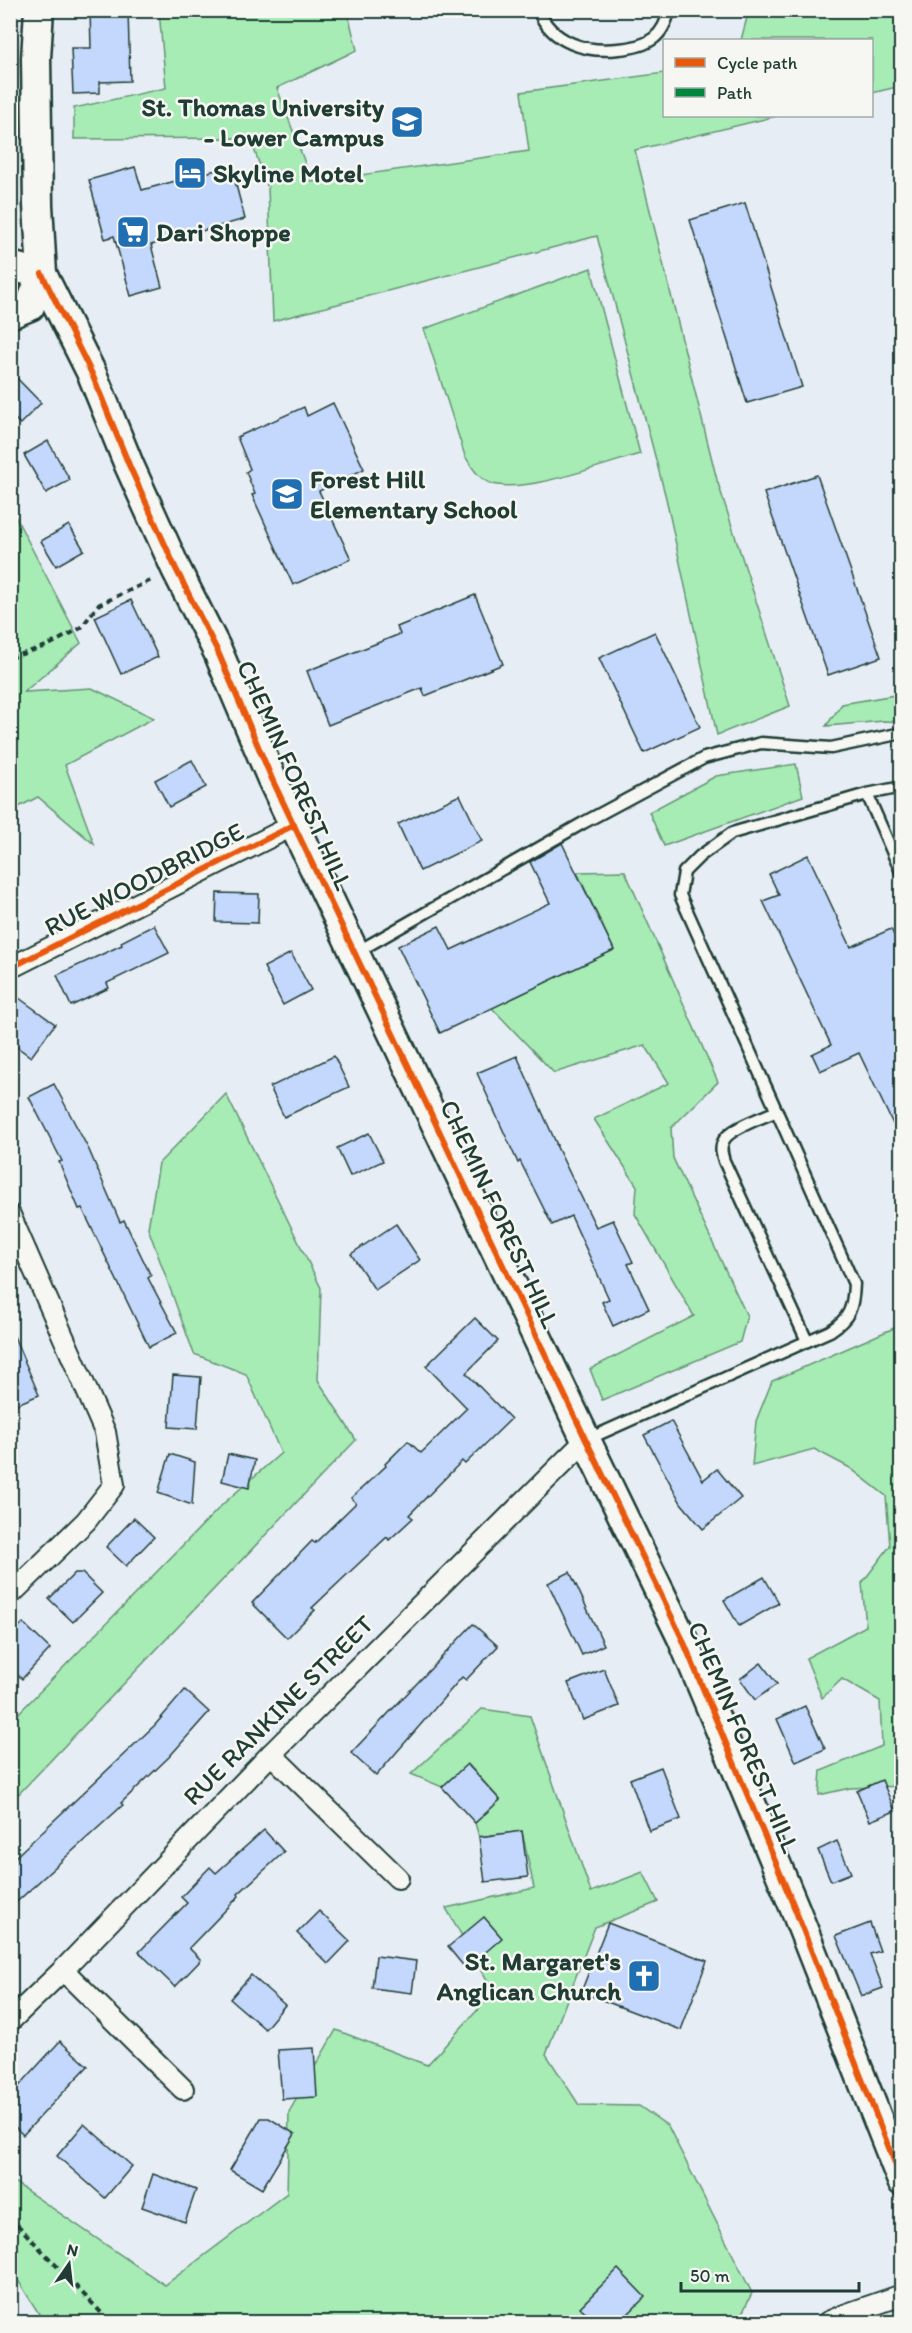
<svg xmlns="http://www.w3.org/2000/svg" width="912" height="2333" font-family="Itim,sans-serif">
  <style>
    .green { fill: #a7ebb5; stroke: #639474; stroke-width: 1.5 }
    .building { fill: #c4d7fd; stroke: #1f3d34; stroke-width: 1.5 }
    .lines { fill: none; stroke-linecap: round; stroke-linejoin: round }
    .lane-casing { stroke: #1f3d34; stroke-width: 15 }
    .street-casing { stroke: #1f3d34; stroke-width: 24 }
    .secondary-casing { stroke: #1f3d34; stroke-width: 33 }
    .path { stroke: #1f3d34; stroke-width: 4; stroke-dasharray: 6 4.5; stroke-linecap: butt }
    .lane { stroke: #f6f6f2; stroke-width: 10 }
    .street { stroke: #f6f6f2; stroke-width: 20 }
    .secondary { stroke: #f6f6f2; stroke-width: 28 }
    .quiet { stroke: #00873e; stroke-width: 4.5; stroke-dasharray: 9 4.5; stroke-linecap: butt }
    .cycleway-casing { stroke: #f6f6f2; stroke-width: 10 }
    .cycleway { stroke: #e8590c; stroke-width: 6 }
    .labels { text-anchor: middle; stroke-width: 5; stroke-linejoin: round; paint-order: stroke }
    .poi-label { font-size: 26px; font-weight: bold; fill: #1f3d34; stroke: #f6f6f2; text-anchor: start }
    .street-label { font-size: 26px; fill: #1f3d34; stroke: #f6f6f2 }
  </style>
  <rect width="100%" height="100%" fill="#e7edf5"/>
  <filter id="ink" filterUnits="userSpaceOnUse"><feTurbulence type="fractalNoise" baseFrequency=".0167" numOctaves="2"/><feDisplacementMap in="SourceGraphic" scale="12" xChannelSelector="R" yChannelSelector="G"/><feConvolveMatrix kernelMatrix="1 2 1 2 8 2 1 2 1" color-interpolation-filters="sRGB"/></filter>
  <g filter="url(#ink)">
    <g class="green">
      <polygon points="347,10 357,50 277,88 312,182 529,151 521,92 664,73 664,116 777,116 635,150 717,480 790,706 717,735 666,498 597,236 273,321 268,188 250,138 74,139 74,108 166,88 159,11"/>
      <polygon points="749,10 901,11 901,86 872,93 872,40 741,40"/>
      <path d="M591,268L640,454C605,464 521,495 490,483C478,478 471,466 465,456L424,329Z"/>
      <polygon points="14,514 81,643 24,692 92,688 154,718 65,765 94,844 38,797 11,811 10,515"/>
      <polygon points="901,694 901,722 884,721 826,726 842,704"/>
      <polygon points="796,764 803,796 664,846 649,812 716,776"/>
      <polygon points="625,871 718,1082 671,1128 673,1158 747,1316 740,1342 602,1400 590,1369 694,1316 635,1214 637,1186 594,1119 669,1083 645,1045 554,1073 492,1008 614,950 577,872"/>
      <polygon points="226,1094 321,1288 318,1380 356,1440 11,1802 11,1721 224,1503 281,1453 246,1374 194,1354 148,1228 159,1163"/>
      <polygon points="901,1325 901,1786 850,1788 819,1795 821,1771 882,1746 880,1701 842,1679 822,1698 806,1658 866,1626 862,1583 890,1546 886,1496 850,1468 814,1449 752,1466 756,1421 772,1381"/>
      <polygon points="482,1709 530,1716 591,1892 643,1872 658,1902 595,1927 546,2054 579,2105 639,2106 668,2126 752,2293 738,2322 44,2322 11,2269 11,2180 165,2285 287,2193 289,2112 336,2030 427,2065 494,1992 446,1908 534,1888 522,1831 479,1837 475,1823 500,1800 468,1764 442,1787 411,1774"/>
    </g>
    <g class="building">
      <polygon points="90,10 128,10 130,81 100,82 100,93 73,94 71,48 91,48"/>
      <polygon points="231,166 245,219 151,245 162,287 131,296 114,236 105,239 89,180 135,167 142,190"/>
      <polygon points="745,203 802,387 747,403 690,220"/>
      <polygon points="10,371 41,403 20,424 10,414"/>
      <polygon points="333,403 364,469 319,491 351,559 293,585 252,495 255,494 246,472 250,469 237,437 304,407 307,416"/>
      <polygon points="48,441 70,480 46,493 24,455"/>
      <polygon points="817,475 881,657 828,675 764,493"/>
      <polygon points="69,525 84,550 56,566 41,541"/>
      <polygon points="475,595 503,664 425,696 422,688 328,725 307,671 400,634 397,627"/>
      <polygon points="131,600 158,657 121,674 95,617"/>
      <polygon points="655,632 700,727 644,753 599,658"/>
      <polygon points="192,760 206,787 169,807 155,780"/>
      <polygon points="460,795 482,841 420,871 398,824"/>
      <polygon points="562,843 614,950 440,1033 398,946 439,926 451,950 550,903 530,862"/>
      <polygon points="808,855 851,947 891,929 902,952 902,1143 859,1053 820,1071 812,1054 831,1045 763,901 779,895 769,874"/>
      <polygon points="217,893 259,894 258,923 216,922"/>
      <polygon points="154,925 169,953 107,983 109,988 71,1006 57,975 122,945 121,942"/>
      <polygon points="291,953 311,990 283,1005 264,967"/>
      <polygon points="19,998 55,1024 31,1057 10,1042 10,1010"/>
      <polygon points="334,1056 349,1087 284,1117 270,1087"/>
      <polygon points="517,1056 557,1145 556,1145 596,1227 613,1220 633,1262 628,1264 649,1309 613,1326 602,1302 609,1299 571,1216 552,1225 520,1161 518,1163 477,1073"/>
      <polygon points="54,1084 89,1150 120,1222 124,1220 151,1276 148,1278 177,1333 149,1347 82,1208 79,1209 59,1162 62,1161 29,1097"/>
      <polygon points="369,1133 383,1161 350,1176 337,1148"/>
      <polygon points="396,1224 420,1260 375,1290 351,1254"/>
      <polygon points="475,1318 498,1341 466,1373 511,1419 465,1464 462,1461 409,1515 413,1518 389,1540 387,1537 354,1568 312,1608 315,1610 287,1638 252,1603 312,1541 315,1543 356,1503 351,1498 386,1466 385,1464 408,1441 421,1453 467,1408 426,1366"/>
      <polygon points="10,1327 39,1395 10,1407"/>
      <polygon points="173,1375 201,1377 197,1429 169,1427"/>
      <polygon points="671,1421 703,1480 717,1469 741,1498 703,1529 681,1503 644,1435"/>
      <polygon points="170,1454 195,1462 192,1505 158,1493"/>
      <polygon points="228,1454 255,1460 249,1488 222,1481"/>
      <polygon points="134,1518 154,1537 126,1566 106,1547"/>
      <polygon points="570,1572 604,1645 582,1655 548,1583"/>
      <polygon points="75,1573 82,1573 102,1593 73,1622 49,1599"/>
      <polygon points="764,1577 779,1603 739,1626 724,1600"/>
      <polygon points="23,1623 50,1649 22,1679 10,1668 10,1636"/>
      <polygon points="473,1624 498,1646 466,1680 462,1677 376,1776 351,1753"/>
      <polygon points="761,1663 777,1684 755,1700 740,1679"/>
      <polygon points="604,1669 619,1706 583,1720 568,1683"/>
      <polygon points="185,1690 209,1712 169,1757 121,1803 123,1805 10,1908 10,1862 155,1725"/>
      <polygon points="805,1706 825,1749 796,1762 777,1719"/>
      <polygon points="467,1764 500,1800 475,1823 442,1787"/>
      <polygon points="661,1767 681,1819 649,1831 630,1779"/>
      <polygon points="882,1780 895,1811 870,1821 857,1791"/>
      <polygon points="264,1830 284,1852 238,1894 239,1896 189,1948 201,1960 175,1987 139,1952 187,1903 181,1897 210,1867 216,1873"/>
      <polygon points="522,1831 528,1877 485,1882 479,1837"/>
      <polygon points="837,1841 851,1873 831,1881 818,1850"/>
      <polygon points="319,1911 350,1941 328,1964 297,1933"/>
      <polygon points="484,1917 502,1938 466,1969 448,1947"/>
      <polygon points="608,1923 707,1961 681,2030 581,1992"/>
      <polygon points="870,1923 880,1951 870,1954 883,1988 861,1996 836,1936"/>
      <polygon points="376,1956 416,1961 412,1993 372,1988"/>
      <polygon points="251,1975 285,2005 265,2029 230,1999"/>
      <polygon points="60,2041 88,2066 23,2135 10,2122 10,2096"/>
      <polygon points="314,2048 317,2097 282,2099 278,2050"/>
      <polygon points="261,2118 269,2118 295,2134 262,2189 230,2170"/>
      <polygon points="84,2124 132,2166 105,2198 57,2156"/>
      <polygon points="153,2174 196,2190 185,2222 142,2207"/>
      <polygon points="618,2269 645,2297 620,2322 596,2322 580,2307"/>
    </g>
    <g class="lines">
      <defs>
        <g id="lane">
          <path d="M538,10C552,43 586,53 619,49C631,48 644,46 654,38C663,31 666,21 670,10"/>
          <polyline points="867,794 902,874"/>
          <polyline points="355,953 583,823 704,758 761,743 831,748 902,733"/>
          <path d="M777,1111C764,1117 727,1129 723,1142C720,1149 722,1155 724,1161L807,1341"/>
          <path d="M586,1440L830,1331C850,1318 853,1308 854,1284L680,895L684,872L700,856L732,833L867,794L902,787"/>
        </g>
        <g id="street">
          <polyline points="10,968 294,825"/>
          <polyline points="10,1215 105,1432 114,1485 86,1521 10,1595"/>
          <polyline points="271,1754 398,1878"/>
          <polyline points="63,1970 183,2089"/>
          <polyline points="10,2021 63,1970 271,1754 586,1440"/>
          <polyline points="828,2322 847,2314 902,2295"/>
        </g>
        <g id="secondary">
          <polyline points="39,10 36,58 38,205 42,274 92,374 129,465 176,569 218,652 272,779 586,1440 682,1638 795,1909 902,2181"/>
          <polyline points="10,266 42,274"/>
          <polyline points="10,314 30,306 42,274"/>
        </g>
      </defs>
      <use href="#lane" class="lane-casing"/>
      <use href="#street" class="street-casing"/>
      <use href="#secondary" class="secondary-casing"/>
      <g class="path">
        <polyline points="10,658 49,645 81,628 98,605 154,579"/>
        <polyline points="10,2217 110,2322"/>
      </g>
      <use href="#lane" class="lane"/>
      <use href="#street" class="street"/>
      <use href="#secondary" class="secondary"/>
      <polyline class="quiet" points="10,2310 18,2322"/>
      <defs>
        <g id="cycleway">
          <polyline points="42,274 92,374 129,465 176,569 218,652 272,779 586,1440 682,1638 795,1909 902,2181"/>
          <polyline points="10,968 294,825"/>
        </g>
      </defs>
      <use href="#cycleway" class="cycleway-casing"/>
      <use href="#cycleway" class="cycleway"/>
    </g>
  </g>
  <defs>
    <symbol id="university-square" viewBox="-11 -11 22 22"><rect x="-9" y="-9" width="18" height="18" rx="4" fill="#1f6fb2" stroke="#f6f6f2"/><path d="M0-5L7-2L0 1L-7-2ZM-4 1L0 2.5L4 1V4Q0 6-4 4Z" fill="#fff"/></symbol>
    <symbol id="hotel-square" viewBox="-11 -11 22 22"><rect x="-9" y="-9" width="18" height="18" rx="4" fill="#1f6fb2" stroke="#f6f6f2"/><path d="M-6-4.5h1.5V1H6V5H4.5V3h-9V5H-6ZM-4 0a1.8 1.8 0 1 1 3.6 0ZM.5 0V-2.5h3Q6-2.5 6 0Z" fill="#fff"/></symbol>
    <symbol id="supermarket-square" viewBox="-11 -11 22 22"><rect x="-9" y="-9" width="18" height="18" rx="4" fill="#1f6fb2" stroke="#f6f6f2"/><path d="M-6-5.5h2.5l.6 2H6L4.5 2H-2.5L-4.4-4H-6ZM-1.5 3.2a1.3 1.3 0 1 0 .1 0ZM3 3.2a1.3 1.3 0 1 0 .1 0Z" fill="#fff"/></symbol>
    <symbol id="school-square" viewBox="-11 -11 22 22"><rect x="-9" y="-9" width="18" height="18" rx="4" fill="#1f6fb2" stroke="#f6f6f2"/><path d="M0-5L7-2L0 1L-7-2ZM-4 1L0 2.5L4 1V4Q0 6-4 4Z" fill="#fff"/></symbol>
    <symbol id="church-square" viewBox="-11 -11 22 22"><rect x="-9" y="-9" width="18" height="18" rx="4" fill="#1f6fb2" stroke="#f6f6f2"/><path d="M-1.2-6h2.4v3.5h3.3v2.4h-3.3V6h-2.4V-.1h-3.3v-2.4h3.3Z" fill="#fff"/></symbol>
  </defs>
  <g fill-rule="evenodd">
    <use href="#university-square" x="388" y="103" width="38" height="38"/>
    <use href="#hotel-square" x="171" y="154" width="38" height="38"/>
    <use href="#supermarket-square" x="114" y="213" width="38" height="38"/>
    <use href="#school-square" x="268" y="475" width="38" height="38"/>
    <use href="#church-square" x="625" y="1957" width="38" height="38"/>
  </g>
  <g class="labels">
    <g class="poi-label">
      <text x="384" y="116" text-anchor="end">St. Thomas University<tspan x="384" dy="30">- Lower Campus</tspan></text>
      <text x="213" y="182">Skyline Motel</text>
      <text x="156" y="241">Dari Shoppe</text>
      <text x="310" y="488">Forest Hill<tspan x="310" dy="30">Elementary School</tspan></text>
      <text x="621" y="1970" text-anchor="end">St. Margaret's<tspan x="621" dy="30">Anglican Church</tspan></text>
    </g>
    <g class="street-label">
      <text transform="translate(295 775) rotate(66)" y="9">CHEMIN FOREST HILL</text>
      <text transform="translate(144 879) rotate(-27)" y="9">RUE WOODBRIDGE</text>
      <text transform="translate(500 1214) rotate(65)" y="9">CHEMIN FOREST HILL</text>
      <text transform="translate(278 1710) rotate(-45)" y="9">RUE RANKINE STREET</text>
      <text transform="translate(744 1737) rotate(67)" y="9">CHEMIN FOREST HILL</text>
    </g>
  </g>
  <rect width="912" height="2333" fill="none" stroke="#f6f6f2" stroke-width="36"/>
  <rect x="18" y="18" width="876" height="2297" fill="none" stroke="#1f3d34" stroke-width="2" filter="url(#ink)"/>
  <rect x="663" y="39" width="210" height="78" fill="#f6f6f2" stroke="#a0aca6" stroke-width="1.5"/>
  <rect x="675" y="58" width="30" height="9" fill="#e8590c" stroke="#a0aca6" stroke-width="1.5"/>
  <text x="717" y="69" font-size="18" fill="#1f3d34">Cycle path</text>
  <rect x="675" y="88" width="30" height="9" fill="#00873e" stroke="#a0aca6" stroke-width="1.5"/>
  <text x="717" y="99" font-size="18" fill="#1f3d34">Path</text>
  <g transform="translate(69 2264) rotate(14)" stroke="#f6f6f2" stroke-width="4.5" paint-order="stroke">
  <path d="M0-4.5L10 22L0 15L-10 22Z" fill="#1f3d34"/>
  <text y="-9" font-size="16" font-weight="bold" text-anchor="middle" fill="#1f3d34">N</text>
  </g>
  <path d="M681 2282v9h178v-9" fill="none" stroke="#1f3d34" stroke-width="3"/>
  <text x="690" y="2282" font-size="18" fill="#1f3d34" stroke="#f6f6f2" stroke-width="4.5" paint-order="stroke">50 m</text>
</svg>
